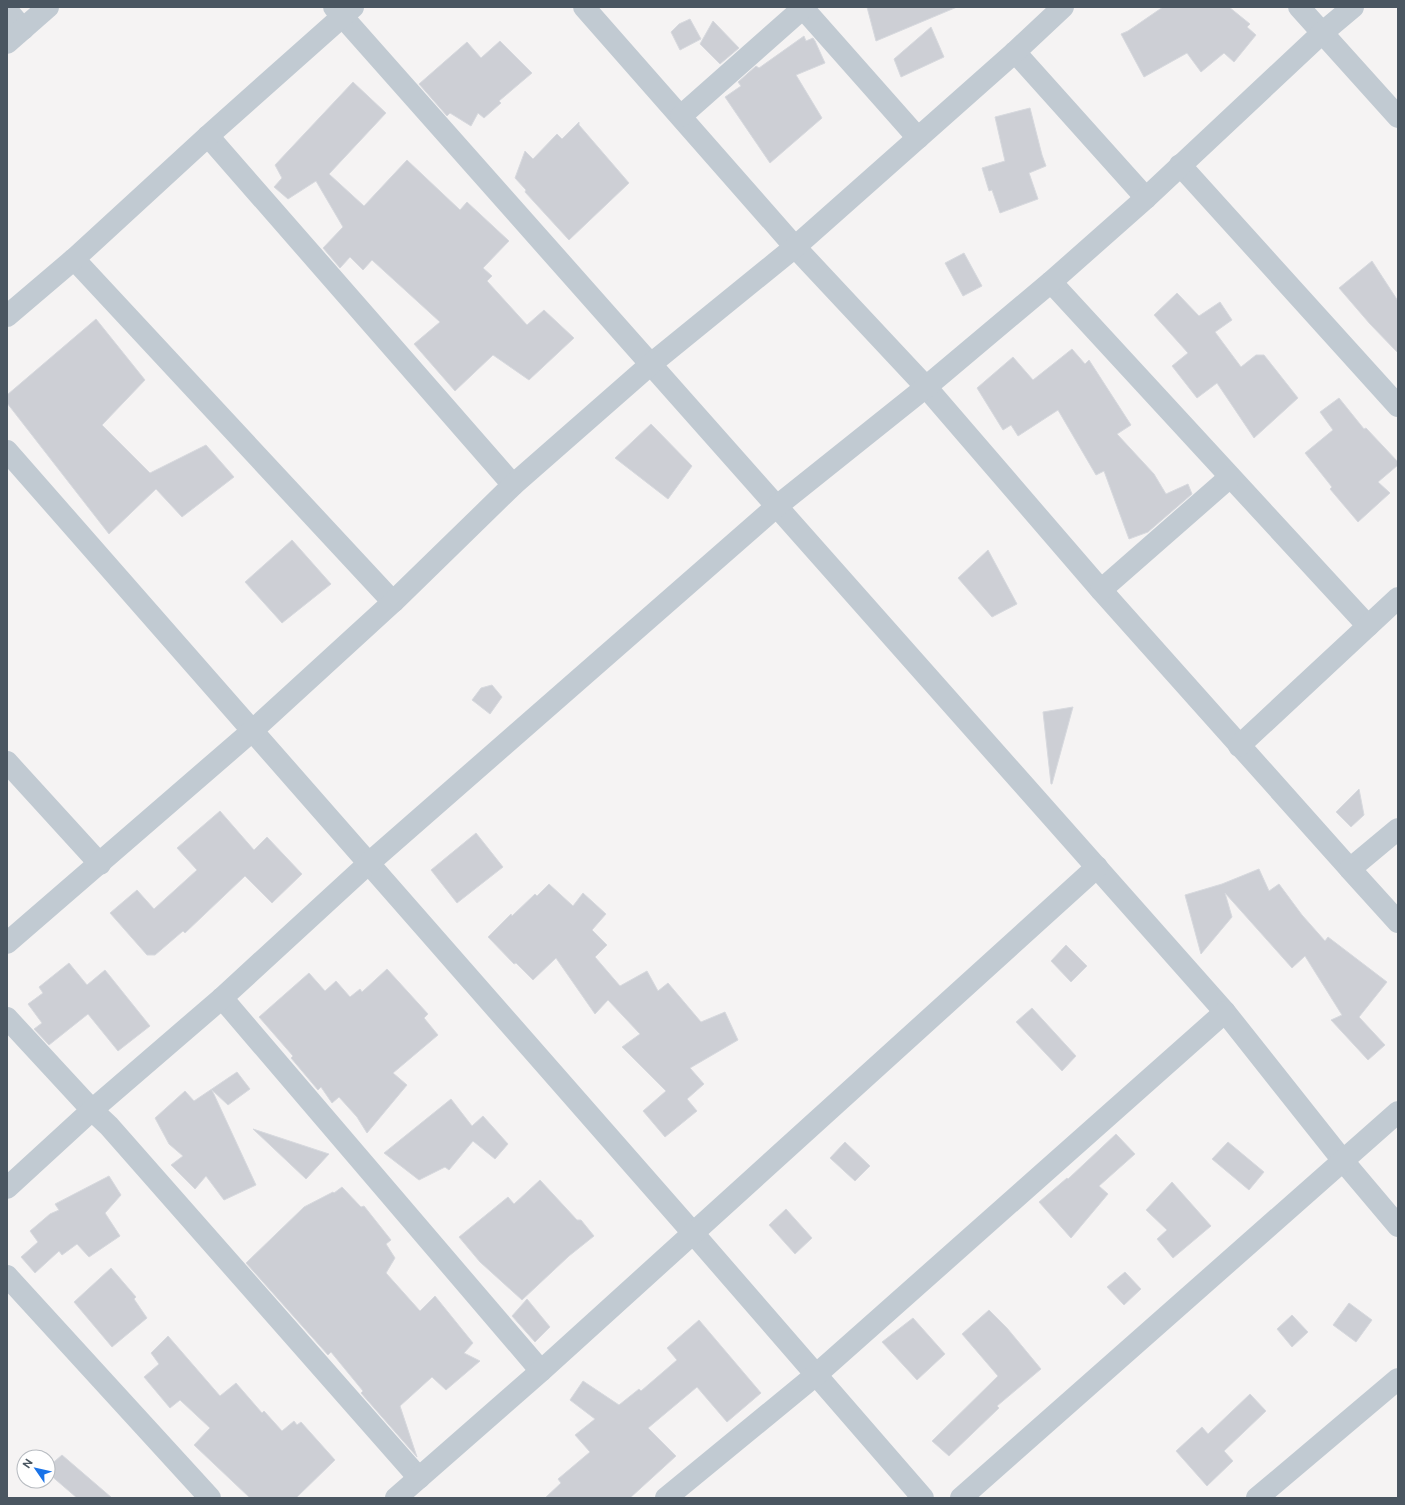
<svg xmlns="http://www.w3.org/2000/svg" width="1405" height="1505" font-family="'Public Sans',sans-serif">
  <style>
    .building { fill: #cdcfd5; stroke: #d7d9de }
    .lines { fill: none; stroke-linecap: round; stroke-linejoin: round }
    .minor { stroke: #c1cad2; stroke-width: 22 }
  </style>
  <rect width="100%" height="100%" fill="#f5f3f3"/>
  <g class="building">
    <polygon points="867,7 957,7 876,41"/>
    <polygon points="1163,7 1229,7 1250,24 1247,27 1256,35 1234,62 1224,53 1201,72 1187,53 1144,77 1121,34 1128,31"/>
    <polygon points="690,19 701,39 680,50 671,32 679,24"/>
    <polygon points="713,21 739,48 720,64 700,44"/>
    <polygon points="931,27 944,57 901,77 894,59"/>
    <polygon points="804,36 806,41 813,38 815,41 825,63 796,75 822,118 770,163 725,97 741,86 738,82 756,66 759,68"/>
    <polygon points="500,41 532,73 499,101 501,103 484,118 478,113 471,126 450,113 447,116 419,84 467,42 481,58"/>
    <polygon points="353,82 386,113 329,174 364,206 407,160 460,210 467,202 509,241 483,268 492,276 487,281 527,325 544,310 574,338 529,380 493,355 455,391 414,344 440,322 372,260 363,270 350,257 340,268 323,248 343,227 316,181 288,199 274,187 282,178 275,165"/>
    <polygon points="1030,108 1042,155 1046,166 1029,173 1038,199 1000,213 992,190 989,191 982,168 1005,161 995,117"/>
    <polygon points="579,122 579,125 629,183 569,240 525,192 526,190 515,178 525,151 533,159 557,134 562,139"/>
    <polygon points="964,253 982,286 963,296 945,263"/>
    <polygon points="1372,261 1398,301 1398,353 1370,324 1339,288"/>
    <polygon points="1177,293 1199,316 1220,302 1232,320 1215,332 1241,367 1256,355 1264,355 1298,398 1254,438 1217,383 1197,398 1172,366 1188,353 1154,315"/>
    <polygon points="96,319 145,380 102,425 150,473 206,445 234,477 182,517 156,489 109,534 7,403 7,395"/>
    <polygon points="1072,349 1085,364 1089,360 1131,425 1117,434 1154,474 1166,494 1188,484 1192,494 1148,532 1129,539 1104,471 1096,475 1058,410 1018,436 1011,425 1003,430 977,388 1013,357 1033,380"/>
    <polygon points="1339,398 1364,429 1366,428 1398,462 1398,465 1378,482 1390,493 1358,522 1330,489 1332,487 1305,453 1333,430 1320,412"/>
    <polygon points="651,424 692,466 668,499 615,458"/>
    <polygon points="292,540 331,584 282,623 245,582"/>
    <polygon points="988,550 1017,604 992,617 958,578"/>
    <polygon points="492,685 502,697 490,714 472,700 481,688"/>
    <polygon points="1073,707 1052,784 1051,784 1043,712"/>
    <polygon points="1359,789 1364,815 1351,827 1336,812"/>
    <polygon points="220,811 254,850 267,837 302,874 272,903 245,876 185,933 183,931 155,955 147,955 110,913 137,890 154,909 197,870 177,848"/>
    <polygon points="476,833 503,867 457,903 431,870"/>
    <polygon points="1259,869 1269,891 1279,884 1302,915 1325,941 1328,937 1387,982 1359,1017 1385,1045 1368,1060 1331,1020 1342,1015 1305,956 1292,968 1225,893 1232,917 1201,954 1185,895 1222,884"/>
    <polygon points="549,884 573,906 583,893 606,914 592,930 607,945 595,957 620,986 647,971 658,991 668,983 701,1022 725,1012 738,1040 690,1068 704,1084 687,1099 697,1111 665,1137 643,1111 666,1091 622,1047 640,1034 608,1000 595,1014 556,958 533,980 516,963 514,964 488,937 511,914 512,916 535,894 537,896"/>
    <polygon points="1066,945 1087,966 1071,982 1051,961"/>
    <polygon points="69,963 87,985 105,970 150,1026 118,1051 88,1014 49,1045 34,1029 42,1023 28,1004 43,993 39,987"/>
    <polygon points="387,969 428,1014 424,1018 438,1035 393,1073 407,1085 367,1133 357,1117 339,1097 332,1103 321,1087 318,1090 291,1058 293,1056 259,1017 309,973 325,991 336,981 350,997 360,989 362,992"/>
    <polygon points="1032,1008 1076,1056 1062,1071 1016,1022"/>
    <polygon points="237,1072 250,1089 228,1105 212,1090 256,1185 224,1200 206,1176 195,1189 171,1165 183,1156 169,1144 155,1118 185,1091 194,1101"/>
    <polygon points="451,1099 472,1126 483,1116 508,1144 495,1159 473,1141 449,1170 445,1167 419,1180 384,1153"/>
    <polygon points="253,1129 329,1154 306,1179"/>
    <polygon points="1116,1134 1135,1154 1099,1186 1108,1194 1071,1238 1039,1202 1067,1178 1068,1179"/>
    <polygon points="845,1142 870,1166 855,1181 830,1158"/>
    <polygon points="1228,1142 1264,1172 1249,1190 1212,1159"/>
    <polygon points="109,1176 121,1195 105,1213 120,1236 89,1257 77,1244 62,1255 59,1251 35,1273 21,1257 38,1242 30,1231 50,1214 59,1210 55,1204"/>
    <polygon points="540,1180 577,1220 581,1220 594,1236 569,1256 522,1300 480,1262 459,1237 508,1197 514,1204"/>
    <polygon points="1172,1182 1211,1226 1173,1258 1157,1239 1167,1230 1146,1210"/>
    <polygon points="342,1187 361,1207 364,1206 391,1240 386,1244 395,1258 386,1273 420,1311 435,1296 473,1343 464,1353 480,1361 446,1390 432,1377 400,1406 417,1457 361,1393 363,1391 331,1352 328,1355 246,1263 304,1207 333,1192 334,1193"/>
    <polygon points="786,1209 812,1238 795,1254 769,1225"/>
    <polygon points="111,1268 136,1297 134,1299 147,1318 112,1347 74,1302"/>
    <polygon points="1125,1272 1141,1289 1124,1305 1107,1287"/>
    <polygon points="527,1299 550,1327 535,1342 512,1316"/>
    <polygon points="1349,1303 1372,1320 1356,1342 1333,1325"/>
    <polygon points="989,1310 1007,1328 1041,1369 997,1406 999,1408 949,1456 932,1441 998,1376 962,1334"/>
    <polygon points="1292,1315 1308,1332 1292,1347 1277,1329"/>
    <polygon points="913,1318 945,1354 917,1380 882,1342"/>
    <polygon points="699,1320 761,1393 727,1422 697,1387 648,1428 676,1456 630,1498 545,1498 561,1483 558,1479 590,1452 575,1435 595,1419 570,1400 583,1381 619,1405 639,1389 641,1391 677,1360 667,1348"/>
    <polygon points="168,1336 220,1396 236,1383 262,1413 264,1411 282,1431 294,1421 297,1425 301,1422 335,1460 296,1498 250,1498 194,1445 210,1428 180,1400 170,1408 144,1377 159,1364 151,1353"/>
    <polygon points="1250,1394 1266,1411 1224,1451 1233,1461 1207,1486 1176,1451 1202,1427 1208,1434"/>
    <polygon points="62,1455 112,1498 77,1498 48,1473 48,1467"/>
  </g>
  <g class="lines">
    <g class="minor">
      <polyline points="334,7 1225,1012 1344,1162 1398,1226"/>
      <polyline points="584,7 795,247 926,387 1101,590 1350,869 1398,829"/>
      <polyline points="802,7 918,138"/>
      <polyline points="1299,7 1398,117"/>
      <polyline points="7,10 23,29"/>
      <polyline points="7,43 48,7"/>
      <polyline points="1015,52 1146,198"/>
      <polyline points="681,116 803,8"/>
      <polyline points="208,136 513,485"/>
      <polyline points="1180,165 1398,406"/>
      <polyline points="74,259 393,602"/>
      <polyline points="1051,282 1368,626"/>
      <polyline points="7,316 74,259 208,136 353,7"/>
      <polyline points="7,451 693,1233 923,1498"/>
      <polyline points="1101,590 1230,477"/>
      <polyline points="1239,746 1398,598"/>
      <polyline points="7,762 100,864"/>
      <polyline points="1350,869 1398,922"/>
      <polyline points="7,943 252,731 393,602 513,485 651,364 795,247 1015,52 1063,7"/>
      <polyline points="222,998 541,1371"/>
      <polyline points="7,1018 92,1110 109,1126 419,1478"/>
      <polyline points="7,1188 92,1110 222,998 369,863 777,506 926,387 1051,282 1146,198 1322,33 1353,7"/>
      <polyline points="7,1276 210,1498"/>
      <polyline points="396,1498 541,1371 1097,867"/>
      <polyline points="666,1498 817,1374 1225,1012"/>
      <polyline points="961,1498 1398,1112"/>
      <polyline points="1257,1498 1398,1379"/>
    </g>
  </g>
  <rect width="1405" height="1505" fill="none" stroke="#4a5661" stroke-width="16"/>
  <g transform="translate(36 1469) rotate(304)"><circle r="19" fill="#ffffff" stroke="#b7bbc0"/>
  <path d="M0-3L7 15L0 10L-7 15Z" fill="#1a73e8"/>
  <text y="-6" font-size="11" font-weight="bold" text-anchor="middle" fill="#4a5661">N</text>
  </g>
</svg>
